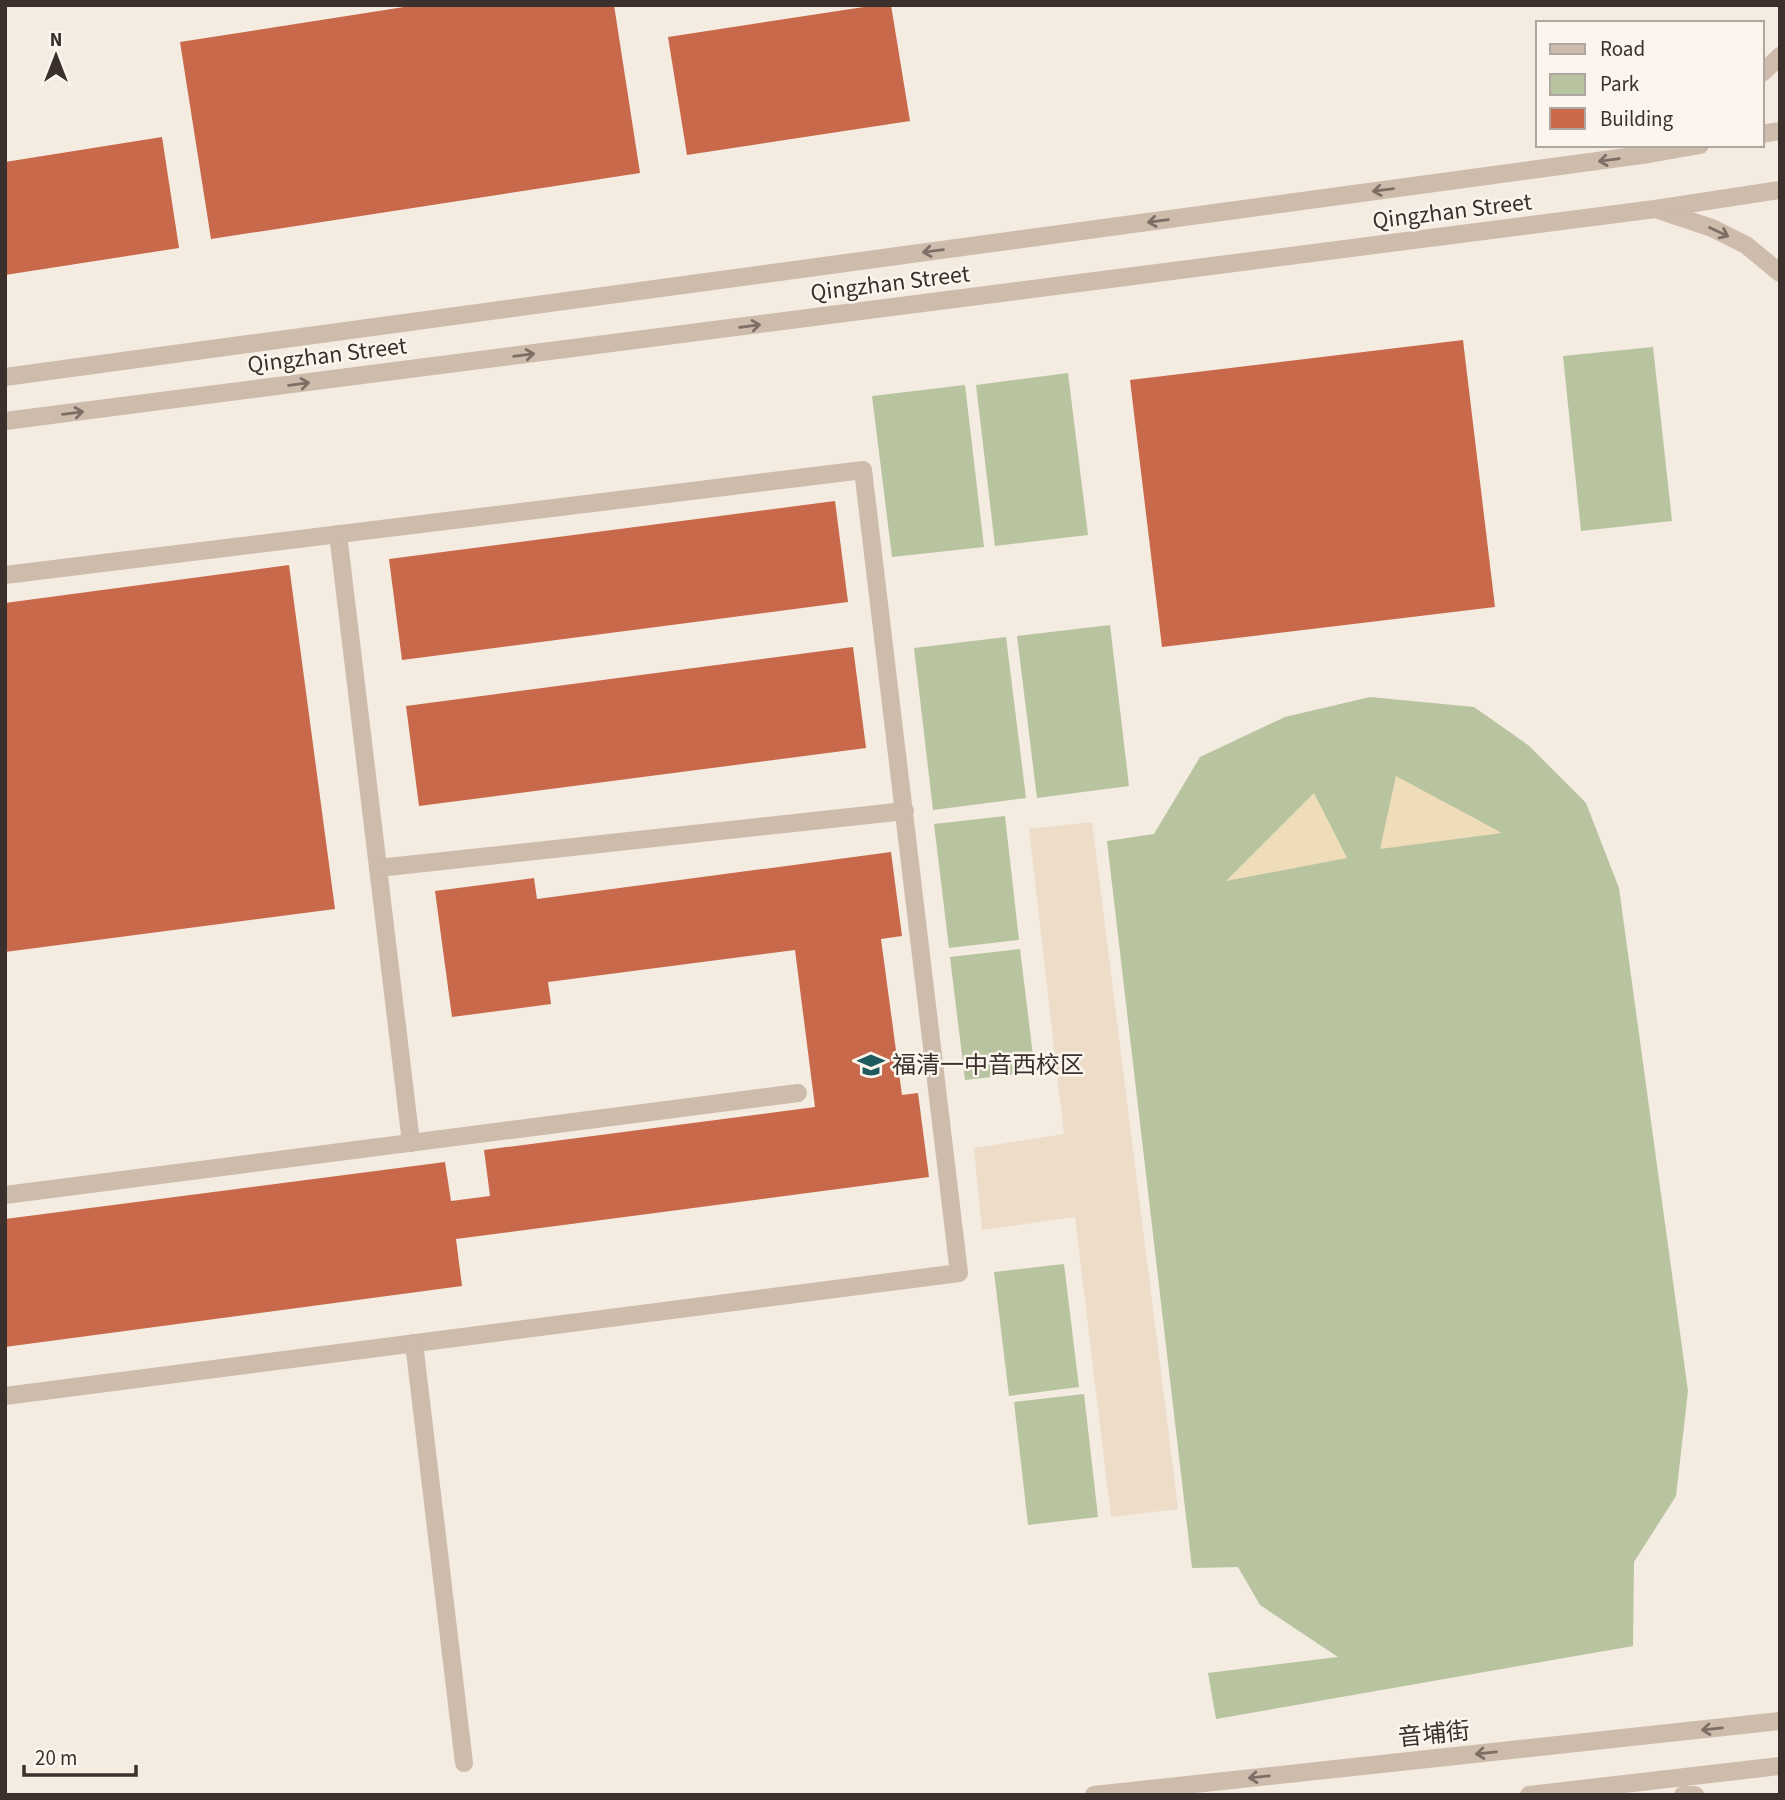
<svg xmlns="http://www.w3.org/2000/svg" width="1785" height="1800" font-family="'Source Sans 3','Noto Sans SC',sans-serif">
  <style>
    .green { fill: #b8c4a0 }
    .sand { fill: #efdcb8 }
    .plaza { fill: #ecdcc8 }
    .building { fill: #c8694b }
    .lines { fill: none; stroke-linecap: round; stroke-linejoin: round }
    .service { stroke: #cdbbac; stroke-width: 18 }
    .minor { stroke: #cdbbac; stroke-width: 18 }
    .tertiary { stroke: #cdbbac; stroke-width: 18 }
    .oneway { stroke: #7d6f65 }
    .labels { text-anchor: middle; stroke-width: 5; stroke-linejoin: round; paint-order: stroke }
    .street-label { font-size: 24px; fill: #3b302b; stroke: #fbf5ee }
    .poi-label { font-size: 24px; fill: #3b302b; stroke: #fbf5ee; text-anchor: start }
  </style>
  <rect width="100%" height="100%" fill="#f4ebe1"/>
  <g class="green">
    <polygon points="1653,347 1672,521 1581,531 1563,356"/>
    <polygon points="1068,373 1088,535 995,546 976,385"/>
    <polygon points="965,385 984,547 892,557 872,396"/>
    <polygon points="1110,625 1129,786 1037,798 1017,636"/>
    <polygon points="1006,637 1026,798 933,810 914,648"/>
    <polygon points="1370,697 1474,707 1528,745 1586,803 1619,888 1688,1391 1676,1496 1634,1562 1633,1646 1216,1719 1208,1673 1338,1657 1260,1605 1238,1567 1192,1568 1107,841 1154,834 1200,757 1285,717"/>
    <polygon points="1005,816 1019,940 949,948 934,824"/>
    <polygon points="1020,949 1035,1072 965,1080 950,957"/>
    <polygon points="1064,1264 1079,1387 1009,1396 994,1272"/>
    <polygon points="1084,1394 1098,1517 1028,1525 1014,1402"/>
  </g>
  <g class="sand">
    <polygon points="1396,776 1502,833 1380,849"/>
    <polygon points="1314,793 1347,858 1226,881"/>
  </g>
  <polygon class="plaza" points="1092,822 1178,1509 1111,1517 1075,1217 982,1230 974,1148 1064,1134 1029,829"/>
  <g class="building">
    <polygon points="417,5 614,5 640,173 211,239 180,42"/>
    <polygon points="877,5 891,5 910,121 687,155 668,37"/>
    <polygon points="162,137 179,248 5,275 5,162"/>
    <polygon points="1463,340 1495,607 1162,647 1130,380"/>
    <polygon points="835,501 848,602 402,660 389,559"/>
    <polygon points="289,565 335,909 5,952 5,603"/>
    <polygon points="853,647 866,748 419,806 406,706"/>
    <polygon points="891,852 902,936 881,939 902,1095 918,1093 929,1177 456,1239 462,1286 5,1347 5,1219 445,1162 451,1201 490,1196 484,1150 815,1107 795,950 548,982 551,1004 452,1017 435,891 534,878 537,899"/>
  </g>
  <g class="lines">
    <polyline class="service" points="1683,1795 1695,1795"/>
    <g class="minor">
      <polyline points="338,534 411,1143"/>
      <polyline points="5,575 863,470 959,1273 5,1396"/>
      <polyline points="378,868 905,811"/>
      <polyline points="5,1195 798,1093"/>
      <polyline points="414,1343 464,1763"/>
    </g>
    <g class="tertiary">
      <polyline points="1762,73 1780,56"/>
      <polyline points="1762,134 1780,131"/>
      <polyline points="1658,210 1712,228 1746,245 1780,273"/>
      <polyline points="5,377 1649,154 1700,145"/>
      <polyline points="5,421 1655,209 1780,190"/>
      <polyline points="1094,1795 1780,1721"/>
      <polyline points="1529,1795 1780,1766"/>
    </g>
  </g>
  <defs><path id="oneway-shaft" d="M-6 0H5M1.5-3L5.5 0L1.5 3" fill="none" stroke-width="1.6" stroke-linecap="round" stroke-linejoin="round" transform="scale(1.75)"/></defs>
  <g class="oneway">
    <use href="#oneway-shaft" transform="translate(1609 160) rotate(172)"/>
    <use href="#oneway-shaft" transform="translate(1383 190) rotate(172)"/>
    <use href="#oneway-shaft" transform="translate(1158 221) rotate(172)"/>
    <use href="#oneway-shaft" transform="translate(1719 232) rotate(25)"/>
    <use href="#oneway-shaft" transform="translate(933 251) rotate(172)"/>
    <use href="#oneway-shaft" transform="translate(750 326) rotate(-7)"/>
    <use href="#oneway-shaft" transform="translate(524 355) rotate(-7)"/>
    <use href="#oneway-shaft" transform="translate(299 384) rotate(-7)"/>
    <use href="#oneway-shaft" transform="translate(73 413) rotate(-7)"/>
    <use href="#oneway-shaft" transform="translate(1712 1729) rotate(174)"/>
    <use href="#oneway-shaft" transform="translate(1486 1753) rotate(174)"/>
    <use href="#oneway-shaft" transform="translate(1259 1777) rotate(174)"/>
  </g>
  <defs>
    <symbol id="school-bare" viewBox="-9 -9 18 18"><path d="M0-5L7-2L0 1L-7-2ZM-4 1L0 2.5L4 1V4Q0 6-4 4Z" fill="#1f5a5e" stroke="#fbf5ee" stroke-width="2.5" paint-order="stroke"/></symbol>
  </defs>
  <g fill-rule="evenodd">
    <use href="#school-bare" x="852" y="1046" width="38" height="38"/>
  </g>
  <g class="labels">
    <g class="street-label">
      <text transform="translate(1452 211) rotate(-7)" y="8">Qingzhan Street</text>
      <text transform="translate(890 283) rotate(-7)" y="8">Qingzhan Street</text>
      <text transform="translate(327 355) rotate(-7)" y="8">Qingzhan Street</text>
      <text transform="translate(1434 1734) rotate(-6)" y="8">音埔街</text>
    </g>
    <g class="poi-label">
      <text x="892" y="1073">福清一中音西校区</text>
    </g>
  </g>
  <rect width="1785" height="1800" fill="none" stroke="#3b302b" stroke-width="14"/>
  <rect x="1536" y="21" width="228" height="126" fill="#fbf5ee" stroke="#aea6a0" stroke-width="2"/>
  <rect x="1550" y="44" width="35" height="10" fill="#cdbbac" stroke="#aea6a0" stroke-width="2"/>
  <text x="1600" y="56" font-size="21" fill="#3b302b">Road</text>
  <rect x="1550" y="74" width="35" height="21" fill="#b8c4a0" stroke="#aea6a0" stroke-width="2"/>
  <text x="1600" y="91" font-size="21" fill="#3b302b">Park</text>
  <rect x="1550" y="108" width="35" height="21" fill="#c8694b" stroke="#aea6a0" stroke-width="2"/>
  <text x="1600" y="126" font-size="21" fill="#3b302b">Building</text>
  <g transform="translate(56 56)" stroke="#fbf5ee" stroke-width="5" paint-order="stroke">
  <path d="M0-5L12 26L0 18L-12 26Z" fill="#3b302b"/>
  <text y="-10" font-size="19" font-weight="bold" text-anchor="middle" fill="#3b302b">N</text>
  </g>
  <path d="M24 1765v10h112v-10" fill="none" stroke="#3b302b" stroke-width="3.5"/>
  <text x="35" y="1765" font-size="21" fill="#3b302b" stroke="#fbf5ee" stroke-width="5" paint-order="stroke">20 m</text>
</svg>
